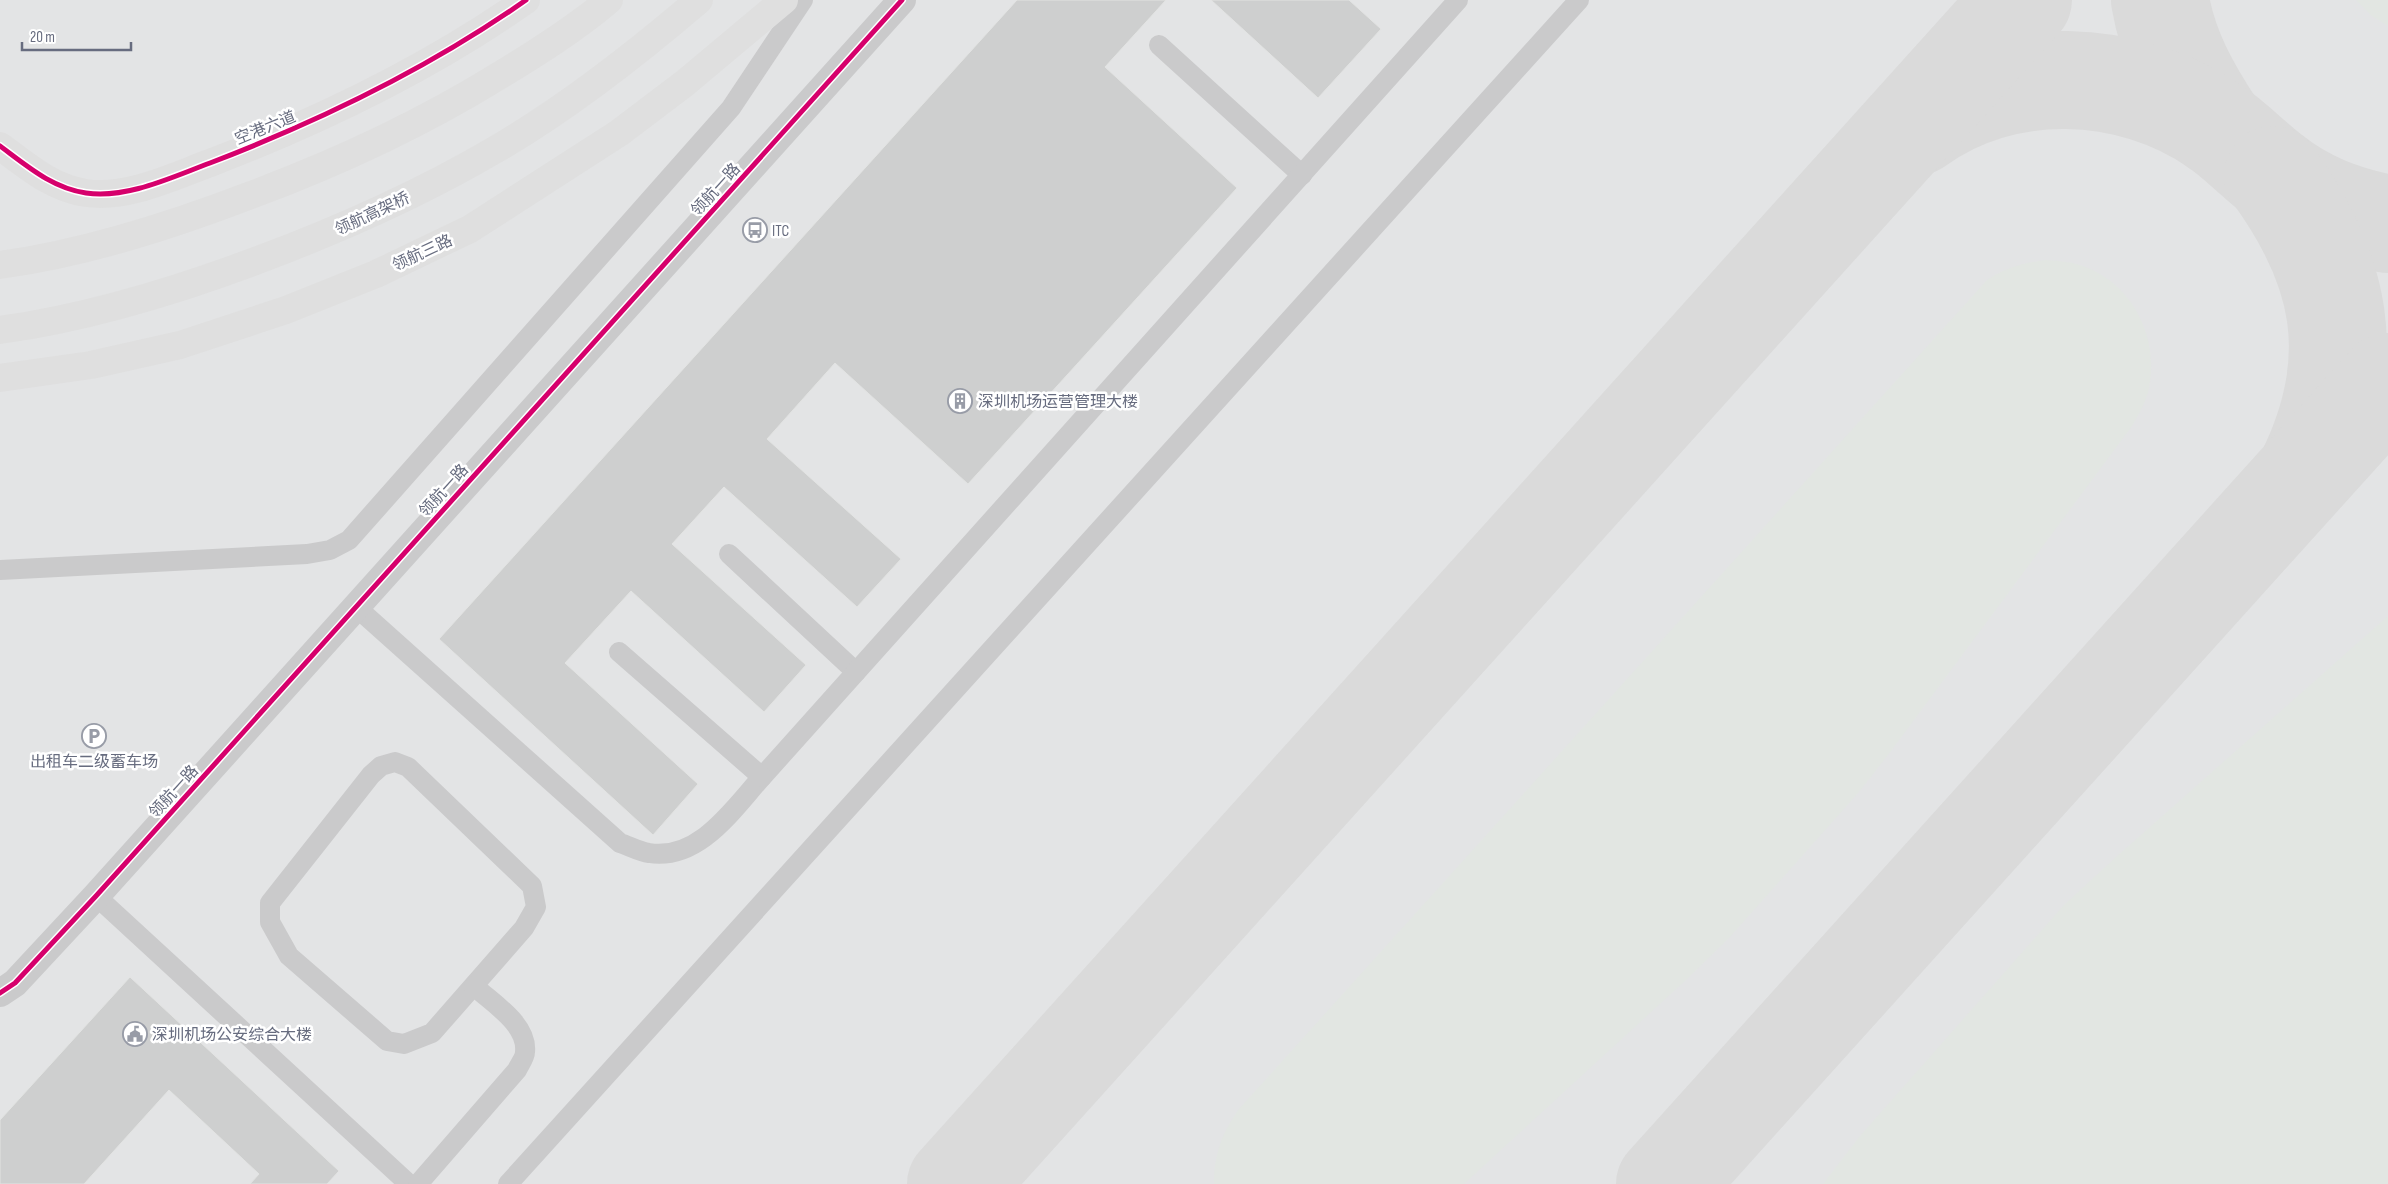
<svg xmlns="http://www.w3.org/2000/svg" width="2388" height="1184" font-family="'Sofia Sans Condensed','Noto Sans SC',sans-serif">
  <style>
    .built { fill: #e3e4e5 }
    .green { fill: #e2e6e2 }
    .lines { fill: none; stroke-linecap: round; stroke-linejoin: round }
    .taxiway { stroke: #dadada; stroke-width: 98 }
    .building { fill: #cecfcf; stroke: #e2e3e2 }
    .lane { stroke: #cacacb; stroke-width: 20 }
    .street { stroke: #cacacb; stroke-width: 28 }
    .secondary { stroke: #dfdfdf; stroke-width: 28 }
    .primary { stroke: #dfdfdf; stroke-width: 28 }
    .highway { stroke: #dfdfdf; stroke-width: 28 }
    .cycleway-casing { stroke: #fff; stroke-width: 8 }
    .cycleway { stroke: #d6006c; stroke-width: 5 }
    .labels { text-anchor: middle; stroke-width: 5; stroke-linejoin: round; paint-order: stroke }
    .street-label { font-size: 16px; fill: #676c7f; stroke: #fff }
    .poi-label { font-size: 16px; fill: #676c7f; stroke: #fff; text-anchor: start }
  </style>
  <rect width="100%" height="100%" fill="#f3f4f2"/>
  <rect class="built" x="0" y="0" width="2388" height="1184"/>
  <g class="green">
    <polygon points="2356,0 2388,0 2388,26 2372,16"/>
    <path d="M2046,260C2060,261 2074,262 2088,268C2134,287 2159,339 2149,388C2146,402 2139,414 2132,426L1891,751L1859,792L1728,939L1686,980L1464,1184H1214C1214,1154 1222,1133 1239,1109L1987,280C2006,268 2023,263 2046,260Z"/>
    <polygon points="2388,616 2388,1184 1823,1184 1860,1136 2064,905 2115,858"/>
  </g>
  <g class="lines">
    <g class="taxiway">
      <path d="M2160,0C2168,48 2190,87 2217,128"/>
      <path d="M1917,126C2005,62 2129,67 2216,127C2236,141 2253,159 2271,173C2307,202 2345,215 2388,224"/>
      <path d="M2273,175C2341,269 2360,357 2309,466"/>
      <polyline points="956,1184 2023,0"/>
      <polyline points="1665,1184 2388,382"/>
    </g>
  </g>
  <g class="building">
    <polygon points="1017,0 1166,0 1105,67 1237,188 968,484 835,363 767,439 901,559 857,607 724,487 672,544 806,665 764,712 631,591 565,663 698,784 653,835 439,639"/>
    <polygon points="1211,0 1349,0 1381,29 1318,98"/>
    <polygon points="130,977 339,1171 327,1184 250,1184 259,1174 169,1090 84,1184 0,1184 0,1120"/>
  </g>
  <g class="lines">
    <g class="lane">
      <polyline points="1159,45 1302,175"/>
      <polyline points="729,554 856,672"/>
      <polyline points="0,570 307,554 330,550 349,540 731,108 803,0"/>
      <path d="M355,606L620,843C629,846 640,852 649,853C699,861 733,809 762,777L1458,0"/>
      <polyline points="619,652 762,777"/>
      <polygon points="395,762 408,767 532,886 536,907 524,928 432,1033 404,1044 387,1041 289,956 270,922 270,903 371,775 381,766"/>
      <polyline points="96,896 409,1184"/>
      <path d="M418,1184L517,1070C519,1065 525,1058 525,1052C528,1024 492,1003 474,986"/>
      <polyline points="508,1184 1579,0"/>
    </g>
    <polyline class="street" points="0,993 15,983 96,896 902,0"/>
    <g class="secondary">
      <path d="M0,146C27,166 52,188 86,193C127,199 172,177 210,163C322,120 428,69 526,0"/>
      <polyline points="0,378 91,365 180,345 286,310 376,274 470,229 619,133 685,83 784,0"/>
    </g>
    <path class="primary" d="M0,330C86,318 169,293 250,263C334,232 416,196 493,151C564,110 636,54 699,0"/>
    <path class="highway" d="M0,265C86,253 170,226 251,195C337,163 419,125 497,77C535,54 575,29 609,0"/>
    <defs>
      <g id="cycleway">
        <path d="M0,146C27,166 52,188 86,193C127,199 172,177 210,163C322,120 428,69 526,0"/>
        <polyline points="0,993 15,983 96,896 902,0"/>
      </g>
    </defs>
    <use href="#cycleway" class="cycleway-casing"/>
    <use href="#cycleway" class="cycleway"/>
  </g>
  <defs>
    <symbol id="bus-ring" viewBox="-11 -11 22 22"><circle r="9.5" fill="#fff" stroke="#989ca7" stroke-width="1.5"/><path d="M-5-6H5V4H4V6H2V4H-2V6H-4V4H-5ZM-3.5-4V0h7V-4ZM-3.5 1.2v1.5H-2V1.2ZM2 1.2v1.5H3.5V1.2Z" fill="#989ca7"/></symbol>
    <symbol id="building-ring" viewBox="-11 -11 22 22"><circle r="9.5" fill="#fff" stroke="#989ca7" stroke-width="1.5"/><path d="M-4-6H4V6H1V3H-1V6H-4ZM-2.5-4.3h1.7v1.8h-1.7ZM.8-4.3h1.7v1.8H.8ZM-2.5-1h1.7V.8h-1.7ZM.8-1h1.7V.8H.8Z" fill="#989ca7"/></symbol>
    <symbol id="parking-ring" viewBox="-11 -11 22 22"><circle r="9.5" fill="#fff" stroke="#989ca7" stroke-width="1.5"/><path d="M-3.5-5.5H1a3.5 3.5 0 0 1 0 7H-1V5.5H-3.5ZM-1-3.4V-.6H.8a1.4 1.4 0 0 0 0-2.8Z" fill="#989ca7"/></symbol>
    <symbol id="civic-ring" viewBox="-11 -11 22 22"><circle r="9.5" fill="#fff" stroke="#989ca7" stroke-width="1.5"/><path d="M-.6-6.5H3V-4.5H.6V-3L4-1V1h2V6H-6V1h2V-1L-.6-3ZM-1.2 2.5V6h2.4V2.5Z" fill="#989ca7"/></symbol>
  </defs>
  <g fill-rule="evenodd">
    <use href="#bus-ring" x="741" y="216" width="28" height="28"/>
    <use href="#building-ring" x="946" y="387" width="28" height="28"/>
    <use href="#parking-ring" x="80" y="722" width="28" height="28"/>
    <use href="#civic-ring" x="121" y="1020" width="28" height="28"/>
  </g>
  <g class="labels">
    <g class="street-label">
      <text transform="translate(265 127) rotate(-22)" y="6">空港六道</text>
      <text transform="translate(715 189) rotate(-48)" y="6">领航一路</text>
      <text transform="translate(372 213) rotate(-25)" y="6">领航高架桥</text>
      <text transform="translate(422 252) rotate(-25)" y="6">领航三路</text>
      <text transform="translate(443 490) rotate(-48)" y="6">领航一路</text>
      <text transform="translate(173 791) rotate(-48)" y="6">领航一路</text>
    </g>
    <g class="poi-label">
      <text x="772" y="236">ITC</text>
      <text x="978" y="407">深圳机场运营管理大楼</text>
      <text x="94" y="767" text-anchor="middle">出租车二级蓄车场</text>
      <text x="152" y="1040">深圳机场公安综合大楼</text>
    </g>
  </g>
  <path d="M22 42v8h109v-8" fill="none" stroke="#676c7f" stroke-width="2.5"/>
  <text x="30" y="42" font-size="15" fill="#676c7f" stroke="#ffffff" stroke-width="4" paint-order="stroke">20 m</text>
</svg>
